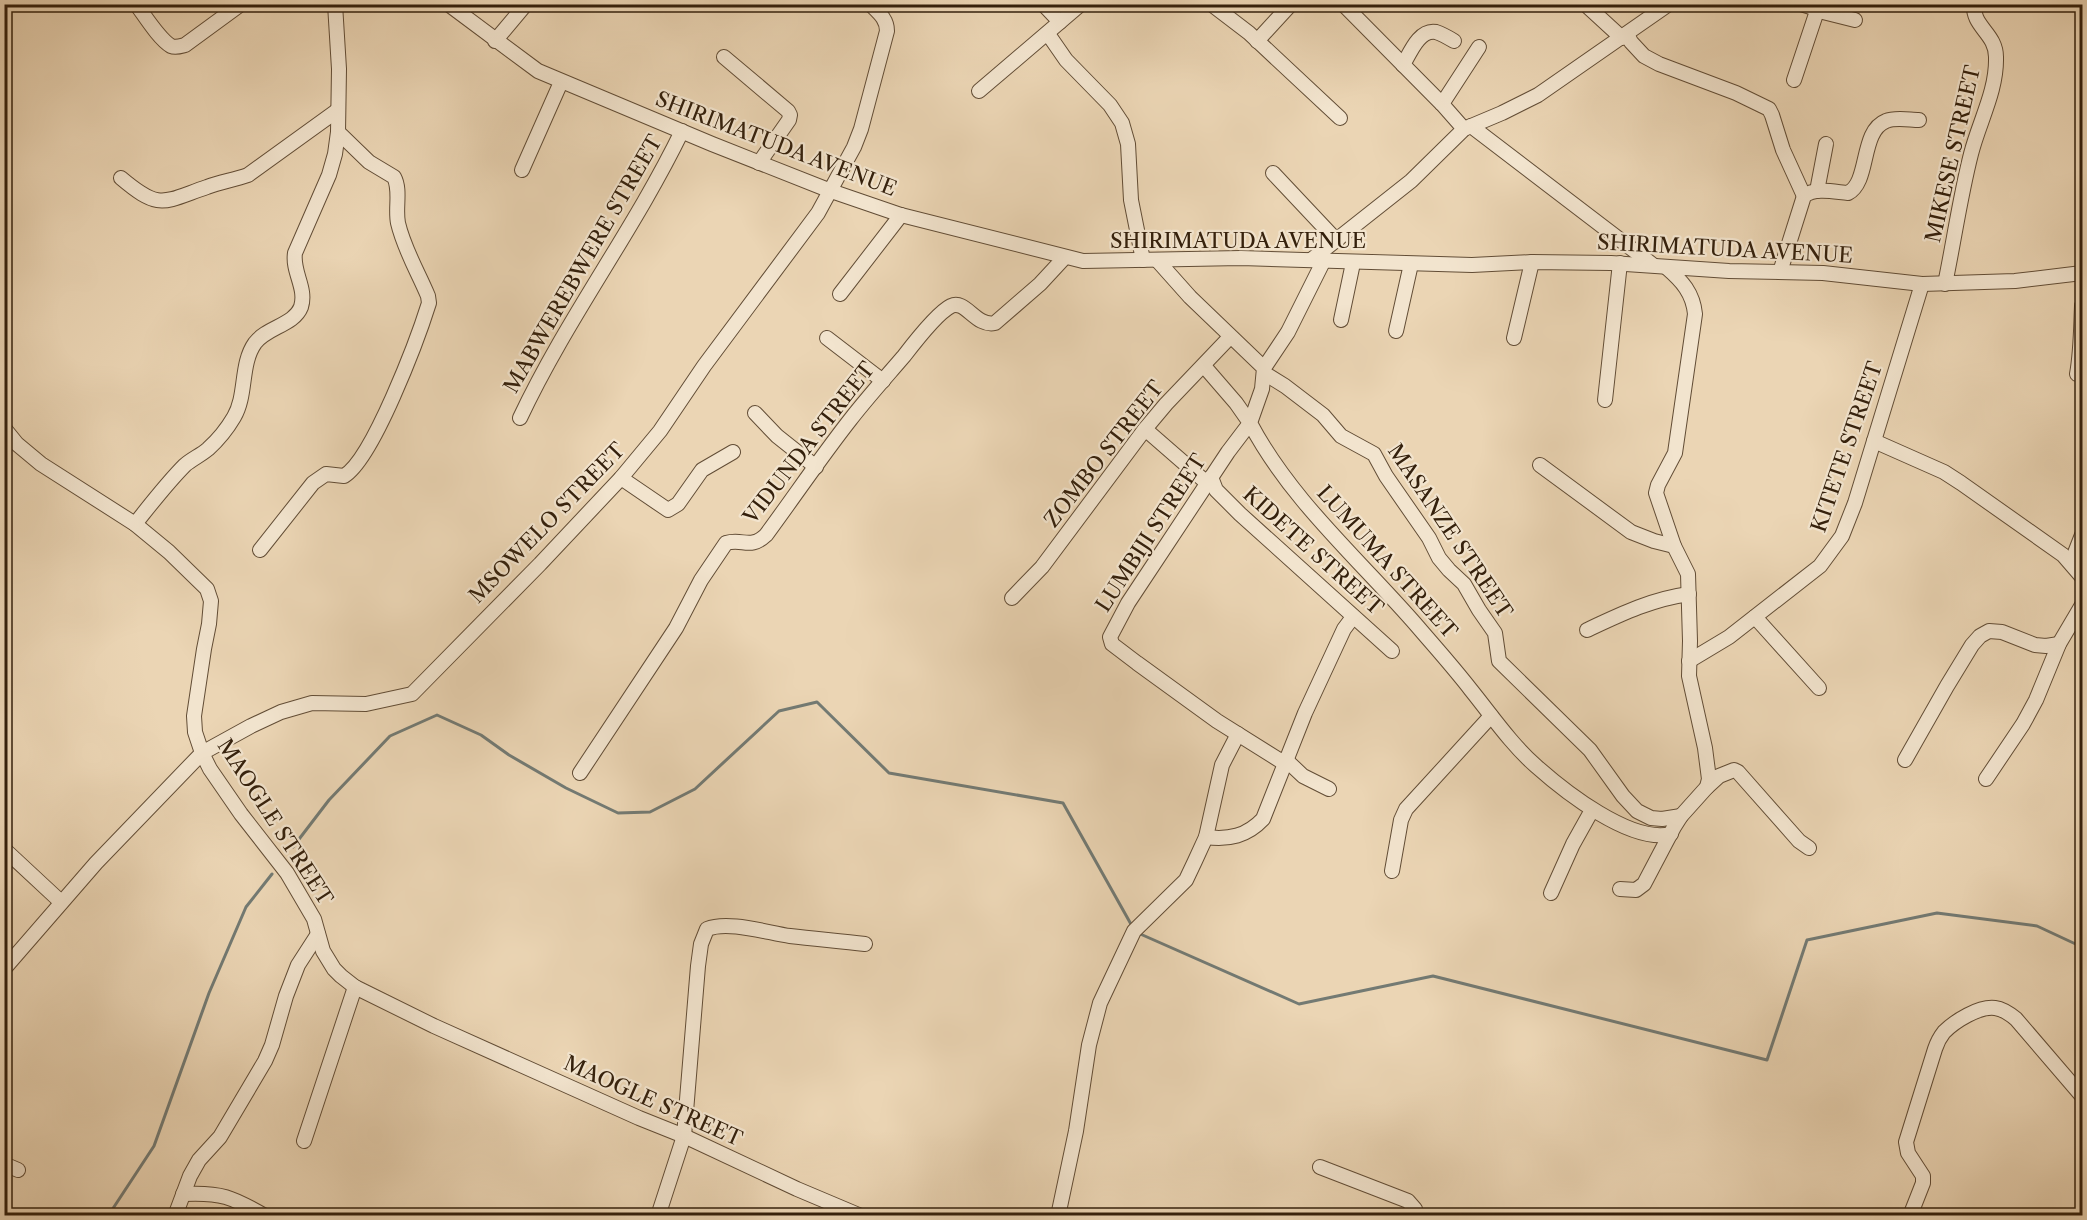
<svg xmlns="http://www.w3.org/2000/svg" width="2087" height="1220" font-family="'Libre Caslon Text',serif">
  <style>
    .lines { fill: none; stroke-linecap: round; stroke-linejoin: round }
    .stream { stroke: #737a73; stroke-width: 3 }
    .minor-casing { stroke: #624d36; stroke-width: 16 }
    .minor { stroke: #f2e4ce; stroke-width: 14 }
    .labels { text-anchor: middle; stroke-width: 4.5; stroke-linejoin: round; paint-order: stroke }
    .street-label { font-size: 21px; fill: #34200c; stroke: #f2e4ce }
  </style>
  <rect width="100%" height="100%" fill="#ebd5b4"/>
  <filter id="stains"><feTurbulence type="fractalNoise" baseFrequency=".00333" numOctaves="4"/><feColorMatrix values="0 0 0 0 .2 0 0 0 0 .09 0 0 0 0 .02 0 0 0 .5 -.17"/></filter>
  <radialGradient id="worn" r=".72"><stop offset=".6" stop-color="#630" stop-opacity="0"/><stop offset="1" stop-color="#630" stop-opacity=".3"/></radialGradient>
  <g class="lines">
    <g class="stream">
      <polyline points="293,847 329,800 390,736 437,715 481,735 509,755 566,788 618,813 650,812 695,789 779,711 817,702 889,773 1063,803 1132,926"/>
      <polyline points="1138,933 1299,1004 1433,976 1767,1060 1807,940 1937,913 2037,926 2082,947"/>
      <polyline points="108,1216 154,1146 209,993 246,907 272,874"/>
    </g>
    <defs>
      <g id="minor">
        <path d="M136,4C145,16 159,39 171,46C176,48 181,46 185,45L241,4"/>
        <polyline points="448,4 538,71 712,144 831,191 901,215 1083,261 1241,258 1472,265 1532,262 1611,263 1729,271 1823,273 1922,284 2015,281 2082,273"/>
        <polyline points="1043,4 1060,22"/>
        <polyline points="1211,4 1249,33 1340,118"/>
        <polyline points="1343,4 1442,104 1464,129"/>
        <polyline points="1585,4 1622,38"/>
        <polyline points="1815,10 1855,20"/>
        <polyline points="1048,34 1066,60 1110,105 1122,123 1128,144 1131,200 1143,260"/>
        <polyline points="1627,34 1631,42 1644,56 1659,64 1736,93 1769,109 1772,115 1783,150 1804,196"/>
        <polyline points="495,41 526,4"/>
        <polyline points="1257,41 1291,4"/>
        <polyline points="724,57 788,111 790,115 789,120 759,163"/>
        <path d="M1403,65C1410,53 1419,29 1436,32C1442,34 1449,38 1454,41"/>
        <polyline points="1794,80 1816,14 1814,8 1801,4"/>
        <polyline points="979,91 1081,4"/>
        <polyline points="1442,104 1479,47"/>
        <polyline points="1471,126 1653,265"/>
        <polyline points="522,170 561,82"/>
        <polyline points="1273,173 1337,241"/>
        <path d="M121,178C160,211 163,202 207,187C220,182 234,180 248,175L338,110"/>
        <polyline points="1817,191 1826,144"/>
        <path d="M1157,260L1190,297L1264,368L1262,389L1250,423C1291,501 1361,561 1418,627C1436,648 1454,668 1471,690C1492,716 1511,744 1536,766C1564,791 1631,844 1671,834"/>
        <polyline points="1311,260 1411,181 1464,129 1502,113 1538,95 1669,4"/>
        <path d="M1780,272L1804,196C1815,187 1835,192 1848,193C1870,182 1860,131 1886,121C1895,117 1910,120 1919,120"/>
        <path d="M1945,284C1954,241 1960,197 1971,154C1979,122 1997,91 1996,57C1996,33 1972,27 1974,4"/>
        <polyline points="840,294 901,215"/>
        <polyline points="1341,320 1353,263"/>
        <polyline points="1396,331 1411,264"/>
        <polyline points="827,338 883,381"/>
        <polyline points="1514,338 1532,262"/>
        <polyline points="1204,366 1236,403 1250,423 1228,452 1128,603 1110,637 1112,644 1137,663 1217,721 1284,763"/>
        <polyline points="1264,368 1288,332 1324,260"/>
        <polyline points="1264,373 1285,386 1323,415 1341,436 1374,454 1386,476 1429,538 1439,558 1449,570 1464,584 1479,610 1495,633 1499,661 1590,750 1623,796 1637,811 1651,818 1662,819 1681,816"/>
        <path d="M2077,374C2081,352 2081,329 2082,306"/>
        <polyline points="1605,400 1620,263"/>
        <polyline points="755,413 777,436 816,467"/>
        <path d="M520,418C567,318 634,230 682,131"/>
        <polyline points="4,428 17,444 41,464 135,524 169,552 207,589 211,601 209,624 204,649 194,716 195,732 202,753 210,769 241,814 287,873 314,919 323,951 334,969 341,976 355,987 434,1026 639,1118 684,1136 797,1189 861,1216"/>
        <polyline points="1145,429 1207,483"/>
        <polyline points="1874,441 1944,472 1961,483 2063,555 2082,577"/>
        <polyline points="1540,465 1631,532 1654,541 1674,546"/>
        <polyline points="1211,477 1216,490 1240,514 1392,651"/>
        <polyline points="621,478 668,510 678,504 702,470 733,452"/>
        <path d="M135,524C151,504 167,483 185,465C192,459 201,455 208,449C218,440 227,429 234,417C247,395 240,364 255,343C267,327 294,325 301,307C307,288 292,272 295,253L329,175L335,154L338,132L339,69L335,4"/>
        <path d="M260,550L313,483L326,474L344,476C373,459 418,338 429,303L428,296C418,272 404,249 398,223C395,208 401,190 394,177L369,162L338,132"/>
        <polyline points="2071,563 2082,535"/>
        <polyline points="1012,598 1042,567 1145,429 1166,404 1230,337"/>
        <polyline points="1755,617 1819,688"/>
        <path d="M1587,630C1621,614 1652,599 1689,594"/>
        <polyline points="1689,661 1729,637 1820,566 1842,536 1855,503 1922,284"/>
        <polyline points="1285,759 1303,776 1329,789"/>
        <polyline points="1905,760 1947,686 1972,645 1980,636 1989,631 2002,632 2035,645 2046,646 2059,644"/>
        <path d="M580,773L676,628L701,580L726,543C743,538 750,550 766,535C794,497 821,457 850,420C867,398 886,377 904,356C914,343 937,313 951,306C966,299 975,327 995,323L1040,284L1065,257"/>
        <polyline points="1986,779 2023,724 2036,700 2059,644 2082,605"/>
        <polyline points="1707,787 1719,776 1734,770 1738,772 1799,841 1809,848"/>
        <path d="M1206,837C1229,840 1247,836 1263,819L1305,713L1344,629L1353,617"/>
        <polyline points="4,849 61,902"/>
        <polyline points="1392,871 1401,820 1406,809 1491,716"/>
        <path d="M1620,889L1636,890L1644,884L1674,827L1681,816L1707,787L1709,779L1705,748L1689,676L1690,641L1688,574L1674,546L1656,493L1658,485L1675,453L1695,314C1693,293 1682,281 1667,268"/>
        <polyline points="1551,893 1573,844 1592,810"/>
        <path d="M4,969L96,863L202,753L251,726L281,712L312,703L366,704L412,694L540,564L621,478L660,431L704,366L818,213L854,147L861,129L887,31C887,19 879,13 870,4"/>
        <polyline points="304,1141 355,987"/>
        <polyline points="4,1164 18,1170"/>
        <polyline points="1320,1167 1408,1201 1415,1209 1413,1216"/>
        <path d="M183,1194C221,1192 232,1197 265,1216"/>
        <polyline points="175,1216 190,1176 199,1160 220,1137 265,1061 272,1045 286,996 298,965 318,934"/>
        <path d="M658,1216L684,1136L698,966L701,944L707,929C728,920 768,933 790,936C815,939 840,941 865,944"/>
        <polyline points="1058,1216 1076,1131 1089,1045 1100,1003 1134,931 1186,880 1195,861 1206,837 1222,765 1238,734"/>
        <path d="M1910,1216L1923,1183V1176L1908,1153L1906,1142L1935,1049C1937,1043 1940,1037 1944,1032C1955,1021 1979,1006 1995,1008C2003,1009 2010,1014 2016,1019L2082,1096"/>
      </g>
    </defs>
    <use href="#minor" class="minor-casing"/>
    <use href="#minor" class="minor"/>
  </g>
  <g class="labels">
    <g class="street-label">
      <text transform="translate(776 144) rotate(21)" y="7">SHIRIMATUDA AVENUE</text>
      <text transform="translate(1953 154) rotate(-77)" y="7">MIKESE STREET</text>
      <text x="1238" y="248">SHIRIMATUDA AVENUE</text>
      <text transform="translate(1725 249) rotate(3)" y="7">SHIRIMATUDA AVENUE</text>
      <text transform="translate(583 264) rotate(-60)" y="7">MABWEREBWERE STREET</text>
      <text transform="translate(809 443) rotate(-52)" y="7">VIDUNDA STREET</text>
      <text transform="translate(1847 447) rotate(-71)" y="7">KITETE STREET</text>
      <text transform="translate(1104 454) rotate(-52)" y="7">ZOMBO STREET</text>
      <text transform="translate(547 523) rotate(-46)" y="7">MSOWELO STREET</text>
      <text transform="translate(1450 531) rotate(56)" y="7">MASANZE STREET</text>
      <text transform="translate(1151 533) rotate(-57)" y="7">LUMBIJI STREET</text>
      <text transform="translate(1313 551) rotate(42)" y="7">KIDETE STREET</text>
      <text transform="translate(1387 562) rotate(48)" y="7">LUMUMA STREET</text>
      <text transform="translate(275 822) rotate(57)" y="7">MAOGLE STREET</text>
      <text transform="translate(653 1101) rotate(24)" y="7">MAOGLE STREET</text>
    </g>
  </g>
  <rect width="2087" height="1220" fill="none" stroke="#ebd5b4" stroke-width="24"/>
  <rect x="6" y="6" width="2075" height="1208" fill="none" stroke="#34200c" stroke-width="3"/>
  <rect x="12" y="12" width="2063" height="1196" fill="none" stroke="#34200c" stroke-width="1.5"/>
  <rect width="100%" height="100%" filter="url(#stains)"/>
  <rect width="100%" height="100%" fill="url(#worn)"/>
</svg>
